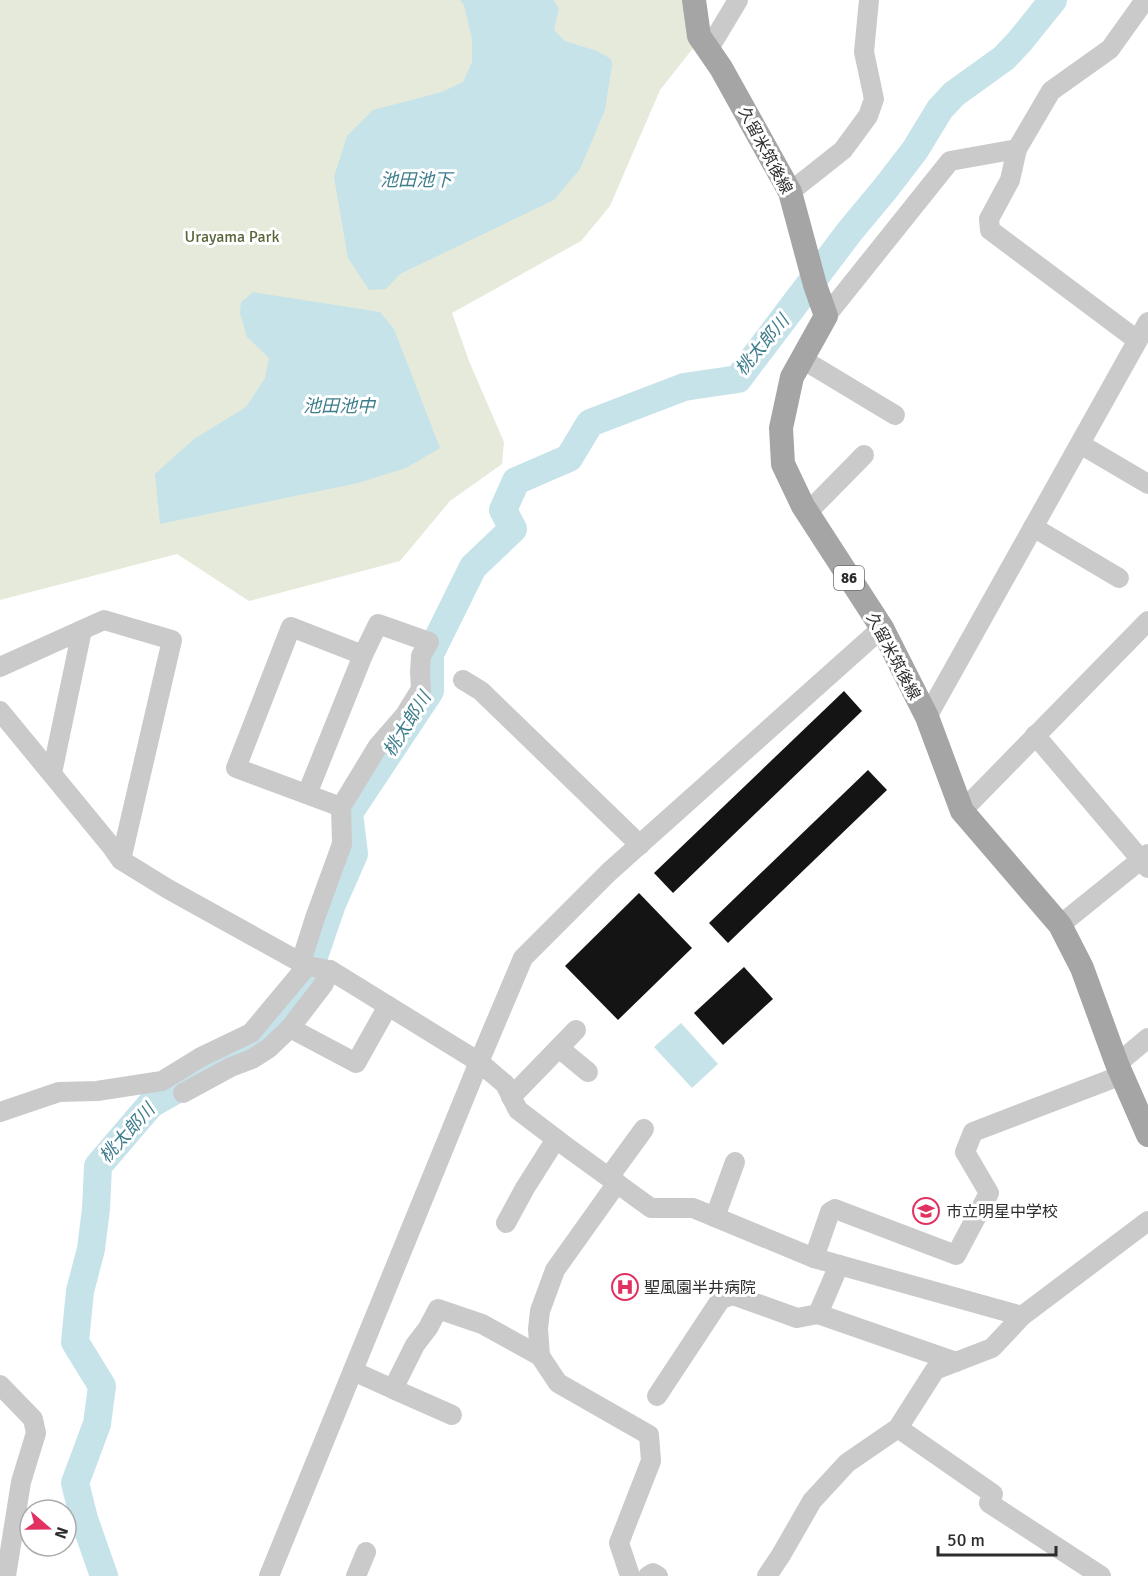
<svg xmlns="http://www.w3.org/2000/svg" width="1148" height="1576" font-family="Signika,'Noto Sans JP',sans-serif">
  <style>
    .green { fill: #e6eada }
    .water { fill: #c6e3ea }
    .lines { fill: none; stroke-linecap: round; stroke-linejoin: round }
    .river { stroke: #c6e3ea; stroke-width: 28 }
    .building { fill: #141414 }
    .minor { stroke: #cacaca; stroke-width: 20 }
    .major { stroke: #a5a5a5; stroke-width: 24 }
    .labels { text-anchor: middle; stroke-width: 6; stroke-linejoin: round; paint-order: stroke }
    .shield { fill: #fff; stroke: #6c6c6c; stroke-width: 1.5 }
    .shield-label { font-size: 15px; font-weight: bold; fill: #2d2d2d }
    .street-label { font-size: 16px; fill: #2d2d2d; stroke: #fff }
    .park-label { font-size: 16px; fill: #58673b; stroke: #fff }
    .poi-label { font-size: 16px; fill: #2d2d2d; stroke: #fff; text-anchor: start }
    .water-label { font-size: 18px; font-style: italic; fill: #3d7d8c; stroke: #fff }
  </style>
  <rect width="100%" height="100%" fill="#fff"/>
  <polygon class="green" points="0,0 687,0 694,47 660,90 610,206 581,241 452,313 469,361 504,442 502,464 450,501 400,561 249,601 177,554 0,600"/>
  <g class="water">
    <polygon points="460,0 553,0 559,8 554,30 565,41 597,51 611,59 612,65 605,110 580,169 554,200 400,274 386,289 369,290 348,258 334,177 347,136 373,110 442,92 463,82 472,62 472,39 464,5"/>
    <polygon points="253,292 380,312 394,329 440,448 406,468 358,483 160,524 155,474 194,439 246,407 265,378 269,358 247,337 240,313 241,302"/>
    <polygon points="681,1023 718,1064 692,1088 654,1047"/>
  </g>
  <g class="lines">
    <polyline class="river" points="104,1576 84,1519 75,1483 97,1424 102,1386 75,1342 80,1291 91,1249 96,1209 98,1166 151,1104 256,1044 308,974 332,904 354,854 349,813 430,691 430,654 473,567 513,529 503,510 516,481 569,458 590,423 684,387 738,379 850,231 885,189 915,150 940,109 954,94 1004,58 1020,41 1053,0"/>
  </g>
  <g class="building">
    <polygon points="844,691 862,711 673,893 654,873"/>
    <polygon points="868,770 887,790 728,943 709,923"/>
    <polygon points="639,893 692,948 618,1020 565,966"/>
    <polygon points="744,967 773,999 723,1045 694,1013"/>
  </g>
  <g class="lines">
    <g class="minor">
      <polyline points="708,50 738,0"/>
      <polyline points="1017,149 1010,180 989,219 990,230 1137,340"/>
      <polyline points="790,192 843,150 868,116 874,99 864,52 869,0"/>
      <polyline points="826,316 950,161 1017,149 1051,91 1110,49 1145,0"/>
      <polyline points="802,359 895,415"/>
      <polyline points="1080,444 1148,484"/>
      <polyline points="807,513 864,455"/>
      <polyline points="1033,527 1119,578"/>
      <polyline points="0,667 104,620 172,640 121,860 111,846 0,711"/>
      <polyline points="463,680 481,691 640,845"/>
      <polyline points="927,717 1148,322"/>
      <polyline points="1035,735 1148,868"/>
      <polyline points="52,773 82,630"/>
      <polyline points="341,807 378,746 405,715 421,689 420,672 421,656 429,642 378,624 363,655"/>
      <polyline points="962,811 1148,621"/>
      <polyline points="121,860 168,889 307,966 330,970 479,1062 505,1084 518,1110 564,1145 651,1208 693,1208 814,1258 1022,1316"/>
      <polyline points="1060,925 1148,854"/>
      <polyline points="301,962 315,918 342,844 341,807 236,768 291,627 363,655 307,794"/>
      <polyline points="330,970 323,985 290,1028 356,1063 388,1006"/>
      <polyline points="559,1048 588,1072"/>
      <polyline points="1117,1064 1148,1038"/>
      <polyline points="183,1093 231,1067 252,1059 269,1048 290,1028"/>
      <polyline points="511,1097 576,1030"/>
      <polyline points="0,1112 59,1092 97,1091 162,1081 201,1057 251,1033 307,966"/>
      <polyline points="609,1177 644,1129"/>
      <polyline points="715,1217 735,1162"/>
      <polyline points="506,1223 525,1188 556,1139"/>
      <polyline points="814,1258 830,1212 835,1209 956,1255 989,1193 965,1152 973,1132 1122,1075"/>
      <polyline points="839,1265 818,1314 956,1362"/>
      <polyline points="540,1356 538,1329 540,1311 555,1270 617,1183"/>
      <polyline points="353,1371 393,1389 415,1345 428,1328 438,1309 482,1324 540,1356 558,1383 649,1435 651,1461 619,1543 630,1576"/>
      <polyline points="0,1385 33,1419 36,1433 21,1482 6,1576"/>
      <polyline points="393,1389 452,1415"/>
      <polyline points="657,1396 721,1299 733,1295 797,1318 818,1314"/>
      <polyline points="898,1428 993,1494 989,1503 1101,1576"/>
      <polyline points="269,1576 479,1062 523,958 609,872 882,628"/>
      <polyline points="356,1576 366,1552"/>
      <polyline points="648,1576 653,1573 658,1576"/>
      <polyline points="767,1576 781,1555 812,1501 847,1463 898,1428 935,1370 992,1348 1022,1316 1148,1221"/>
    </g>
    <polyline class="major" points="694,0 699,36 721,68 790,192 815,285 826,316 792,377 781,428 783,464 803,506 882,628 927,717 962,811 1060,925 1082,968 1117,1064 1148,1135"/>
  </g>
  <defs>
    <symbol id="school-ring" viewBox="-11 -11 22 22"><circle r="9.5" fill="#fff" stroke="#e13161" stroke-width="1.5"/><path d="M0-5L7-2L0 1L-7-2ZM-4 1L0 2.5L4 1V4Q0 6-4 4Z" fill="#e13161"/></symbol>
    <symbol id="hospital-ring" viewBox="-11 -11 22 22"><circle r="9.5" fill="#fff" stroke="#e13161" stroke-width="1.5"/><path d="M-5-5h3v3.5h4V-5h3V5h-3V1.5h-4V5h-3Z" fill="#e13161"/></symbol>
  </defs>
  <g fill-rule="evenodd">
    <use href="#school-ring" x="911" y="1196" width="30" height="30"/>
    <use href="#hospital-ring" x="610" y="1272" width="30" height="30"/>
  </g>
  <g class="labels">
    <rect class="shield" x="834" y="566" width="30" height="24" rx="4.5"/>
    <g class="shield-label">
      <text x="849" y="583">86</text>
    </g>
    <g class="street-label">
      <text transform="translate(766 150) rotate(62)" y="6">久留米筑後線</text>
      <text transform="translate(894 656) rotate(62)" y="6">久留米筑後線</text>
    </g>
    <g class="park-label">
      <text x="232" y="242">Urayama Park</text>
    </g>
    <g class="poi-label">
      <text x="946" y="1217">市立明星中学校</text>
      <text x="644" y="1293">聖風園半井病院</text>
    </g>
    <g class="water-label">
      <text x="416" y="186">池田池下</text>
      <text transform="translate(762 345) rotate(-50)" y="6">桃太郎川</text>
      <text x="339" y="412">池田池中</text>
      <text transform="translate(407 724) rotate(-58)" y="6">桃太郎川</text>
      <text transform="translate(127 1133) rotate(-48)" y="6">桃太郎川</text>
    </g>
  </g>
  <g transform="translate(48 1528) rotate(110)"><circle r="28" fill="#ffffff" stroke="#ababab" stroke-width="1.5"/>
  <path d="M0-4.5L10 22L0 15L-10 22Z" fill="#e13161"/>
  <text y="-9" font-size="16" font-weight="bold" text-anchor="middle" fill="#2d2d2d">N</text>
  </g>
  <path d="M938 1546v9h118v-9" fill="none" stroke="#2d2d2d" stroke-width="3"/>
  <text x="947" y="1546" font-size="18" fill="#2d2d2d" stroke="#ffffff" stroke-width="4.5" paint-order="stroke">50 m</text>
</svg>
